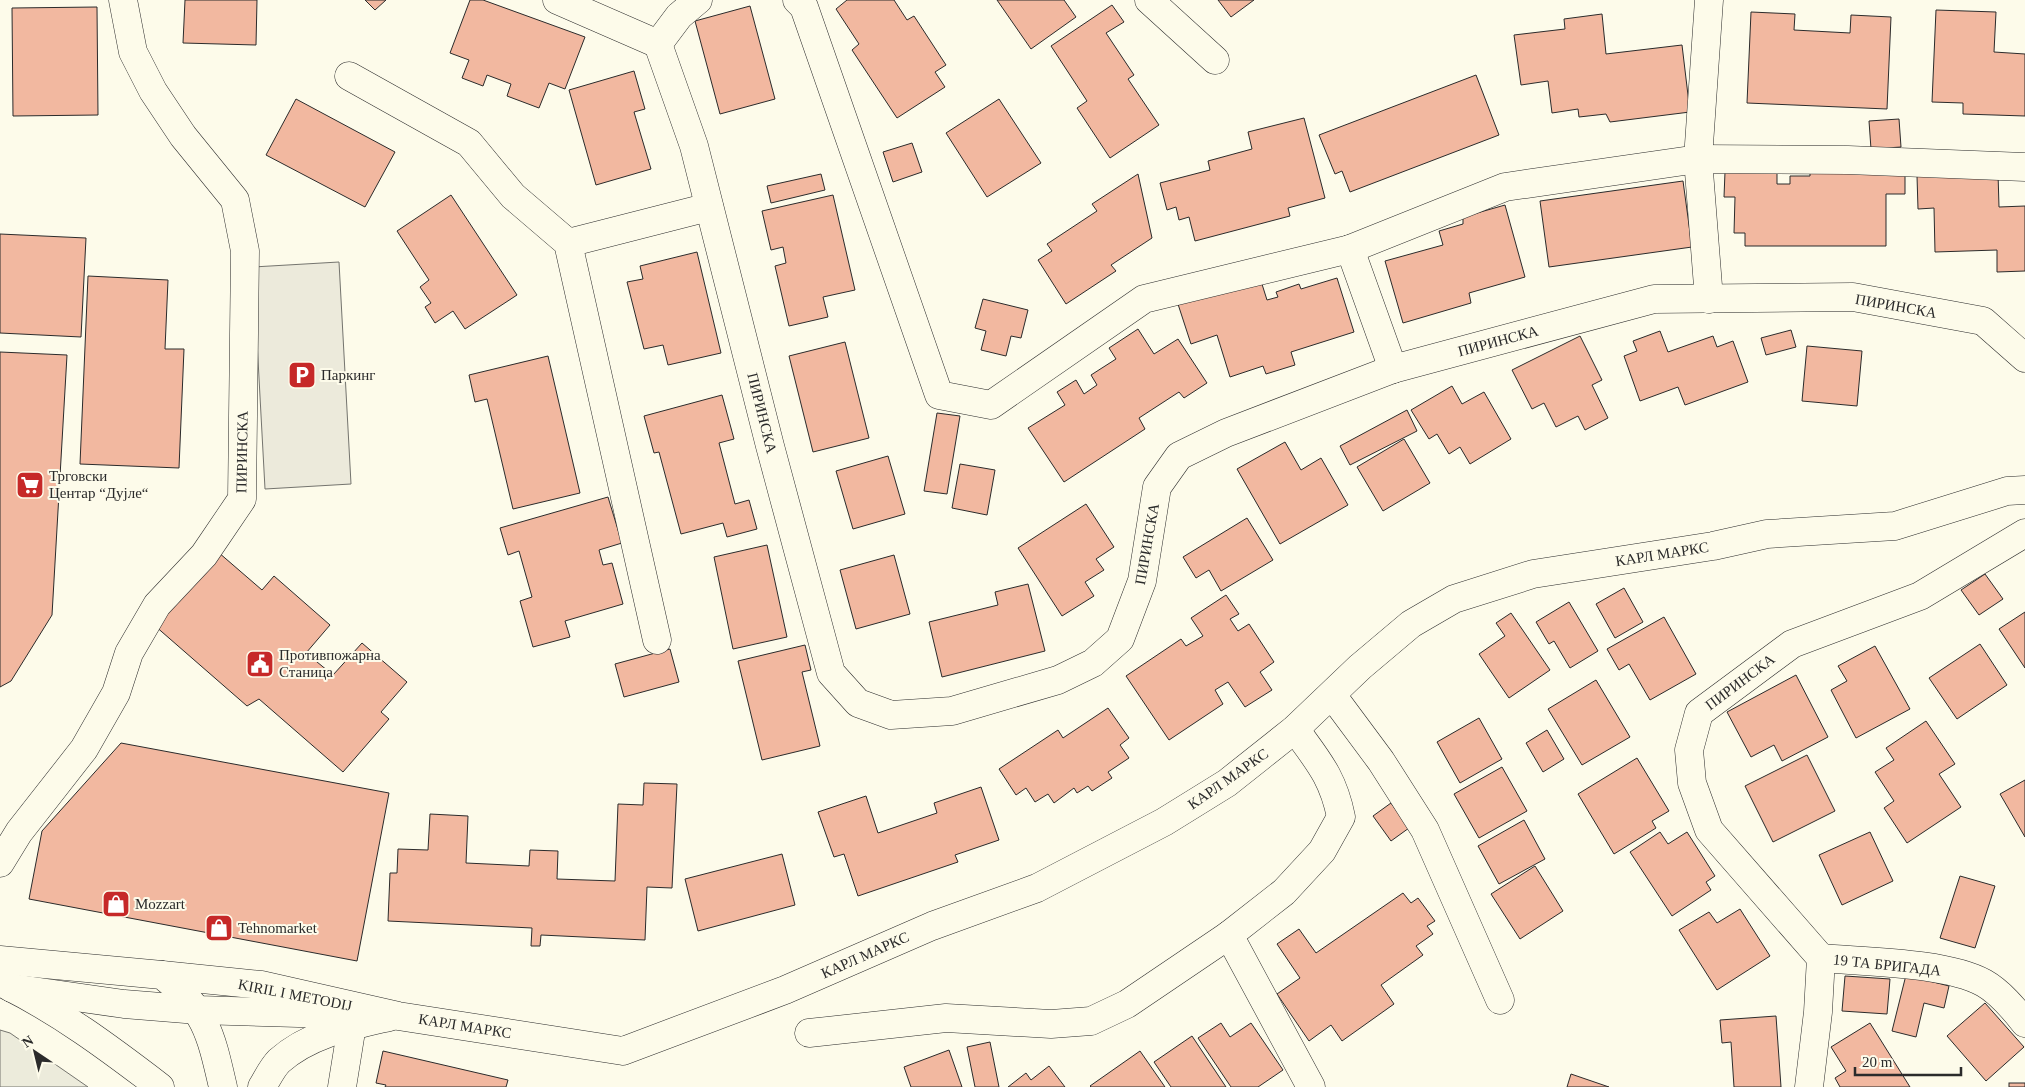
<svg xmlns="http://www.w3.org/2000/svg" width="2025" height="1087" font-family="Georgia,serif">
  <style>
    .green { fill: #ecebdb; stroke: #74746e }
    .parking { fill: #eceadb; stroke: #74746e }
    .building { fill: #f2b8a0; stroke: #2b2b2b }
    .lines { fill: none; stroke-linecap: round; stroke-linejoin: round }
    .minor-casing { stroke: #2b2b2b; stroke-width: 29 }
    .tertiary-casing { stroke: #2b2b2b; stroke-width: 29 }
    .minor { stroke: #fdfbea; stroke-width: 28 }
    .tertiary { stroke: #fdfbea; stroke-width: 28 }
    .labels { text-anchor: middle; stroke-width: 4; stroke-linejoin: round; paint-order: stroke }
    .street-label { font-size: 15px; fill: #2b2b2b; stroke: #fdfbea }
    .poi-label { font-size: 15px; fill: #2b2b2b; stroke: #fdfbea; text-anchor: start }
  </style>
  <rect width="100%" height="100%" fill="#fdfbea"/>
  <polygon class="green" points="0,1030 10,1033 88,1087 0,1087"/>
  <polygon class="parking" points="339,262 351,484 265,489 253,267"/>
  <g class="building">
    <polygon points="185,0 257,0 256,45 183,43"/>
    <polygon points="365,0 386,0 375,10"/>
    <polygon points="470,0 483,0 585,37 565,89 549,83 539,108 507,96 511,84 487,75 483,86 462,78 469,60 450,53"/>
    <polygon points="847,0 894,0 907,20 914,16 946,65 935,72 945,87 897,118 852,50 859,44 836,9"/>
    <polygon points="997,0 1064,0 1076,17 1031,49"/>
    <polygon points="1218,0 1254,0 1231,17"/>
    <polygon points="1112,5 1124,22 1106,33 1134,75 1128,79 1159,125 1110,158 1077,108 1087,101 1051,46"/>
    <polygon points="750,6 775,99 720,114 695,21"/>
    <polygon points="97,7 98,115 13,116 12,8"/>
    <polygon points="1936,10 1996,12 1994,52 2025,54 2025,116 1963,114 1963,103 1932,102"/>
    <polygon points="1751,12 1795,14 1794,30 1850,33 1851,15 1891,17 1887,109 1747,103"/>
    <polygon points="1602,14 1606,54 1682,45 1690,112 1610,122 1606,114 1579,117 1578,109 1552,113 1548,81 1521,85 1514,35 1565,29 1564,19"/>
    <polygon points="634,71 645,109 634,112 651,169 596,185 569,90"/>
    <polygon points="1476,75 1499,135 1350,192 1342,171 1335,174 1319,135"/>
    <polygon points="296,99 395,152 365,207 266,155"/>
    <polygon points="999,99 1041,163 987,197 946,133"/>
    <polygon points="1304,118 1325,198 1288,208 1290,216 1195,241 1189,217 1179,220 1176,207 1167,210 1160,183 1210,170 1208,161 1252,149 1248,132"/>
    <polygon points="1899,119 1901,147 1871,149 1869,121"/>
    <polygon points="912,143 922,172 893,182 883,152"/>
    <polygon points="1810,166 1905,167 1905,194 1886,194 1886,246 1745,246 1745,233 1734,233 1735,197 1724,197 1725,172 1777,172 1777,184 1790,184 1790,176 1810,176"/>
    <polygon points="1998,173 1999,207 2025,206 2025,271 1997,272 1997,250 1935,252 1934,208 1918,209 1917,176"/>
    <polygon points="821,174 825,190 771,203 767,186"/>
    <polygon points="1138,174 1152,238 1111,265 1116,271 1066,304 1038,260 1052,251 1047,244 1097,211 1092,204"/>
    <polygon points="1683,181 1692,247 1549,267 1540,201"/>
    <polygon points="451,195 517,295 465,329 453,311 435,323 425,307 431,303 420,287 429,280 397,231"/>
    <polygon points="833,195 855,290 823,297 828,317 789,326 775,266 786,263 783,247 771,250 762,211"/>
    <polygon points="1505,205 1525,277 1469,293 1471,303 1403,323 1385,261 1443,245 1439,231 1463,224 1463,217"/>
    <polygon points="0,234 86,238 81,337 0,333"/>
    <polygon points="697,252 721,353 668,365 663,345 644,349 627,282 643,279 640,266"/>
    <polygon points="88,276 168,280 165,349 184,349 179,468 80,464"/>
    <polygon points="1337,278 1354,332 1291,352 1295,365 1266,374 1263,366 1230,377 1217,335 1191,344 1176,298 1261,281 1267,300 1278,297 1276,292 1299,284 1301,289"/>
    <polygon points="983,299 1028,310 1021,338 1011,336 1006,356 981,350 986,331 975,328"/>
    <polygon points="1138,329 1154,354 1178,339 1207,383 1184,398 1179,392 1139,418 1145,429 1064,482 1028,428 1065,405 1057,392 1076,380 1084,394 1097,385 1091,375 1116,359 1109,348"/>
    <polygon points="1791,330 1796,347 1766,355 1761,338"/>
    <polygon points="1660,331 1668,352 1713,336 1717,347 1733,341 1748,382 1685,405 1678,387 1640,401 1624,356 1637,351 1633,341"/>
    <polygon points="1580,336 1602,380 1592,385 1608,418 1585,430 1578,416 1556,427 1544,403 1532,409 1512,370"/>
    <polygon points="845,342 869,438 813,452 789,356"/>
    <polygon points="1807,346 1862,351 1857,406 1802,401"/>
    <polygon points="0,352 67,355 52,615 11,681 0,687"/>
    <polygon points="548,356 580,493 513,509 487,399 475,402 469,375"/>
    <polygon points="1452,386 1462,404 1484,392 1511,439 1470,464 1460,447 1449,454 1437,434 1429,439 1411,410"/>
    <polygon points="722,395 734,439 719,443 735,504 749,500 757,529 727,537 723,523 681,534 659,452 654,453 644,416"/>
    <polygon points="1407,410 1417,431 1350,465 1340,446"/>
    <polygon points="937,413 960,416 947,494 924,491"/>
    <polygon points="1404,439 1430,483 1383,511 1357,467"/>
    <polygon points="1285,442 1301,470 1321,458 1348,505 1280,544 1237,469"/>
    <polygon points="888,456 905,514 853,529 836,471"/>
    <polygon points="960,464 995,470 987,515 952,508"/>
    <polygon points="608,497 622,543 599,550 603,565 612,563 623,604 565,621 570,637 533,647 520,601 532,597 519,551 508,555 500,528"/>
    <polygon points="1086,504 1114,547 1096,559 1104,570 1085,582 1094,596 1062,616 1018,548"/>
    <polygon points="1247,518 1273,560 1221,591 1209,570 1196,578 1183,557"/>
    <polygon points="767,545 787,637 733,649 714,557"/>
    <polygon points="218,552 262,590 274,576 330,625 306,653 333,675 362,643 407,682 381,712 389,719 343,772 259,699 247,706 154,625"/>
    <polygon points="894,555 910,614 856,629 840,570"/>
    <polygon points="1985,574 2003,599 1979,615 1961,590"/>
    <polygon points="1028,584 1045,651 942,677 929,622 998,605 995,592"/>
    <polygon points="1624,588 1643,622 1615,638 1596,604"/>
    <polygon points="1226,595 1239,614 1230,619 1238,631 1249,624 1274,662 1260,672 1272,690 1245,707 1228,682 1215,690 1223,704 1169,740 1126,676 1181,639 1186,646 1203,636 1191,618"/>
    <polygon points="1569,602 1598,651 1570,668 1554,641 1549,644 1536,622"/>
    <polygon points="2025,612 2025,668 1999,629"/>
    <polygon points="1511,613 1550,670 1509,698 1479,654 1505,636 1496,623"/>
    <polygon points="1664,617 1696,674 1650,700 1629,664 1619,670 1607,649"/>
    <polygon points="1980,644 2007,685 1957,719 1929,678"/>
    <polygon points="805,645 811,670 802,672 820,746 762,760 738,661"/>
    <polygon points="1875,646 1910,709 1856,738 1831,690 1847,681 1838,666"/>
    <polygon points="670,649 679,682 624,697 615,664"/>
    <polygon points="1796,675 1828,737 1782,761 1774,745 1751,757 1727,712"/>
    <polygon points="1596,680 1630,737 1582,765 1548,709"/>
    <polygon points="1108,708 1129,738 1120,745 1129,758 1108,772 1112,778 1092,791 1088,786 1077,793 1074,788 1054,803 1048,794 1035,802 1026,788 1016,795 999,769 1058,730 1063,738"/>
    <polygon points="1479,718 1502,759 1460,783 1437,742"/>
    <polygon points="1926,721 1955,764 1939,774 1961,807 1907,843 1884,808 1894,801 1875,772 1894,760 1886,748"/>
    <polygon points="1547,730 1564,759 1543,772 1526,743"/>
    <polygon points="121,743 389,793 357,961 29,899 42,831"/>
    <polygon points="1807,755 1835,811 1773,842 1745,786"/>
    <polygon points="1637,758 1669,811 1652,821 1656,828 1614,854 1578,794"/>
    <polygon points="1502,767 1527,811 1479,838 1454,794"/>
    <polygon points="2025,780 2025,837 2000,794"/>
    <polygon points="644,783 677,784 672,888 647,887 645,940 541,935 540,946 531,946 532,928 388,921 390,873 397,873 398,849 428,850 430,814 468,816 466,863 529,866 530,850 558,851 557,879 615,881 618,804 643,805"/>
    <polygon points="981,787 999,840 955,855 958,862 858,896 844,854 834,857 818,812 866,796 878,833 937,813 934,803"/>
    <polygon points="1391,803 1409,828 1391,841 1373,816"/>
    <polygon points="1524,820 1545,859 1499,884 1478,846"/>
    <polygon points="1660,832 1668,844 1687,832 1715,876 1706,882 1711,890 1672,916 1630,852"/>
    <polygon points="1870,832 1893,881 1842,905 1819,855"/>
    <polygon points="782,854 795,905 698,931 685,879"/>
    <polygon points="1535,866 1563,911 1520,939 1491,894"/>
    <polygon points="1960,876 1995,886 1975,948 1940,938"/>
    <polygon points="1403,893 1411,903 1418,898 1435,921 1427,926 1433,934 1416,946 1423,955 1381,985 1394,1004 1342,1041 1331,1025 1309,1041 1277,994 1300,978 1277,944 1299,929 1316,953"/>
    <polygon points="1740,909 1770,956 1717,990 1679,930 1709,912 1717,923"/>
    <polygon points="1906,975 1949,986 1944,1008 1924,1003 1916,1037 1892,1031"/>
    <polygon points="1845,976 1890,979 1887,1014 1842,1011"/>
    <polygon points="1985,1003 2024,1047 1986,1081 1947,1036"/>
    <polygon points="1776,1016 1781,1087 1734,1087 1731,1042 1722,1043 1720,1020"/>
    <polygon points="1221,1023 1230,1037 1251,1023 1283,1070 1258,1087 1231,1087 1198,1038"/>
    <polygon points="1870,1023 1910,1087 1840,1087 1835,1078 1846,1071 1831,1047"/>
    <polygon points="1192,1036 1226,1087 1171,1087 1154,1062"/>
    <polygon points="990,1042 999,1087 975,1087 967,1047"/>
    <polygon points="949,1050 962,1087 911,1087 904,1067"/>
    <polygon points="383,1051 508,1080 506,1087 385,1087 386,1085 376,1083"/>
    <polygon points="1140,1051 1165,1087 1091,1087 1090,1086"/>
    <polygon points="1049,1066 1065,1087 1008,1087 1026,1073 1031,1080"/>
    <polygon points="1571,1074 1609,1087 1567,1087"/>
    <rect x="2009" y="1083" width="16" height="4"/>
  </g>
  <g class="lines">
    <defs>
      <g id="minor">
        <polyline points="557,0 658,44 694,146 770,446 831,673 858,703 891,715 952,711 1058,680 1093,663 1120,639 1142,581 1157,487 1179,456 1226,433 1393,369 1654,299 1853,297 1983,321 2025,358"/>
        <polyline points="797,0 804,7 939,395 991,405 1144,299 1350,249 1505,187 1698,159 1848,160 2025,167"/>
        <polyline points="1149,0 1215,60"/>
        <polyline points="1709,0 1698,159 1709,299"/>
        <polyline points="658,44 679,16 698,0"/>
        <polyline points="349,76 469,143 513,196 568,243 657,640"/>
        <polyline points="568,243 709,207"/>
        <polyline points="1350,249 1393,369"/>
        <polyline points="1332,695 1381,761 1425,830 1500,1000"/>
        <polyline points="0,863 19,832 84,749 116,693 129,653 157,605 204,555 242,499 245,251 235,200 183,136 153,91 133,52 123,0"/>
        <polyline points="1229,935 1311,1087"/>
        <path d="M1821,958C1866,962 1946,962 1984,983C2000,992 2014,1009 2025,1023"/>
        <polyline points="162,975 261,985 398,1016 623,1051 785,990 932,926 1037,888 1164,822 1227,783 1295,729 1360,667 1411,624 1454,599 1533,574 1713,546 1767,534 1895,526 2007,491 2025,490"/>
        <polyline points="12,988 124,1004 198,1010 333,1014"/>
        <path d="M809,1033L946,1018L1051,1024L1091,1021L1127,1004L1229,935L1284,892L1322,851L1341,817C1333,777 1318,761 1295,729"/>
        <path d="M262,1087C267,1079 272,1068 279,1061C309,1034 350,1026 389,1017"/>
        <polyline points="342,1087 352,1025"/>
        <polyline points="1809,1087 1818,1012 1821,958 1709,830 1692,783 1689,750 1699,713 1792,644 1920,596 2025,533"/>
      </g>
      <g id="tertiary">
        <path d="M0,960L162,975C206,1009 211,1035 223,1087"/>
        <path d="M0,982C58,1010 109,1048 160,1087"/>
      </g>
    </defs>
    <use href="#minor" class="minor-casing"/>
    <use href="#tertiary" class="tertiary-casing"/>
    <use href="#minor" class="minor"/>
    <use href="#tertiary" class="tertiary"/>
  </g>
  <defs>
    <symbol id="parking-square" viewBox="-11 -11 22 22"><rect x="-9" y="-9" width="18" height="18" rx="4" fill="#c62828" stroke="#fdfbea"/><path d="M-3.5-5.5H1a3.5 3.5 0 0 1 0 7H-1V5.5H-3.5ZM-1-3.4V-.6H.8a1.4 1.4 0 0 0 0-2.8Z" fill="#fff"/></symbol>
    <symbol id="supermarket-square" viewBox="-11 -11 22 22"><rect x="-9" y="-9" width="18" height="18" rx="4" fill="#c62828" stroke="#fdfbea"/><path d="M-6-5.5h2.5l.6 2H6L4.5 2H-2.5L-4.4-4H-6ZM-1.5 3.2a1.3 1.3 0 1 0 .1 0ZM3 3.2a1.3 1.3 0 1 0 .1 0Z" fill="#fff"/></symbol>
    <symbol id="civic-square" viewBox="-11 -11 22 22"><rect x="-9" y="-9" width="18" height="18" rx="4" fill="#c62828" stroke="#fdfbea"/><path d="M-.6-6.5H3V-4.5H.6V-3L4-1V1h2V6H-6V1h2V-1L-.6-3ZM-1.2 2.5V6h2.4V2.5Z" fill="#fff"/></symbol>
    <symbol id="shop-square" viewBox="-11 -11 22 22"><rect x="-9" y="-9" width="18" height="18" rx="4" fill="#c62828" stroke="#fdfbea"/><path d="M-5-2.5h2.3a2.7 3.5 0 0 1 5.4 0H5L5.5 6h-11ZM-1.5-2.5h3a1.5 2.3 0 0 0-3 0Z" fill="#fff"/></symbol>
  </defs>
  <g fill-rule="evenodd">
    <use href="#parking-square" x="286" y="359" width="32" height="32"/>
    <use href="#supermarket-square" x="14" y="469" width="32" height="32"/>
    <use href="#civic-square" x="244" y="648" width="32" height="32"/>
    <use href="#shop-square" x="100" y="888" width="32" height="32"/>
    <use href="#shop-square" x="203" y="912" width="32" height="32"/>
  </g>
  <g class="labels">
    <g class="street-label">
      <text transform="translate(1896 306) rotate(10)" y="5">ПИРИНСКА</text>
      <text transform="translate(1498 341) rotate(-15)" y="5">ПИРИНСКА</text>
      <text transform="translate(762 413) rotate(76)" y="5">ПИРИНСКА</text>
      <text transform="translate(242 452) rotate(-89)" y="5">ПИРИНСКА</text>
      <text transform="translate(1147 544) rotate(-80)" y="5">ПИРИНСКА</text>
      <text transform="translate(1662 554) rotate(-9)" y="5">КАРЛ МАРКС</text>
      <text transform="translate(1740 682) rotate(-37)" y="5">ПИРИНСКА</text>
      <text transform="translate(1228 779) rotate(-35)" y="5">КАРЛ МАРКС</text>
      <text transform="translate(865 955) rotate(-24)" y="5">КАРЛ МАРКС</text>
      <text transform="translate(1887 965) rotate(6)" y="5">19 ТА БРИГАДА</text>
      <text transform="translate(295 995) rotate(11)" y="5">KIRIL I METODIJ</text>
      <text transform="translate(465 1026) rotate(9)" y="5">КАРЛ МАРКС</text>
    </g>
    <g class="poi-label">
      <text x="321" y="380">Паркинг</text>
      <text x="49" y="481">Трговски<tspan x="49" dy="17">Центар “Дујле“</tspan></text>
      <text x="279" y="660">Противпожарна<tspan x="279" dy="17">Станица</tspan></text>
      <text x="135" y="909">Mozzart</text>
      <text x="238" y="933">Tehnomarket</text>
    </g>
  </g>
  <g transform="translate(35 1052) rotate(325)" stroke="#fdfbea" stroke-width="4" paint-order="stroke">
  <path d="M0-4L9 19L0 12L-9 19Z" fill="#2b2b2b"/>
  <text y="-8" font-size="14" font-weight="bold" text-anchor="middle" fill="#2b2b2b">N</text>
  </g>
  <path d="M1855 1067v8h106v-8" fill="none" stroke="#2b2b2b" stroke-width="2.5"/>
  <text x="1862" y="1067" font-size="15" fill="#2b2b2b" stroke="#fdfbea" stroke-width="4" paint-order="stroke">20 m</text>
</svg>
